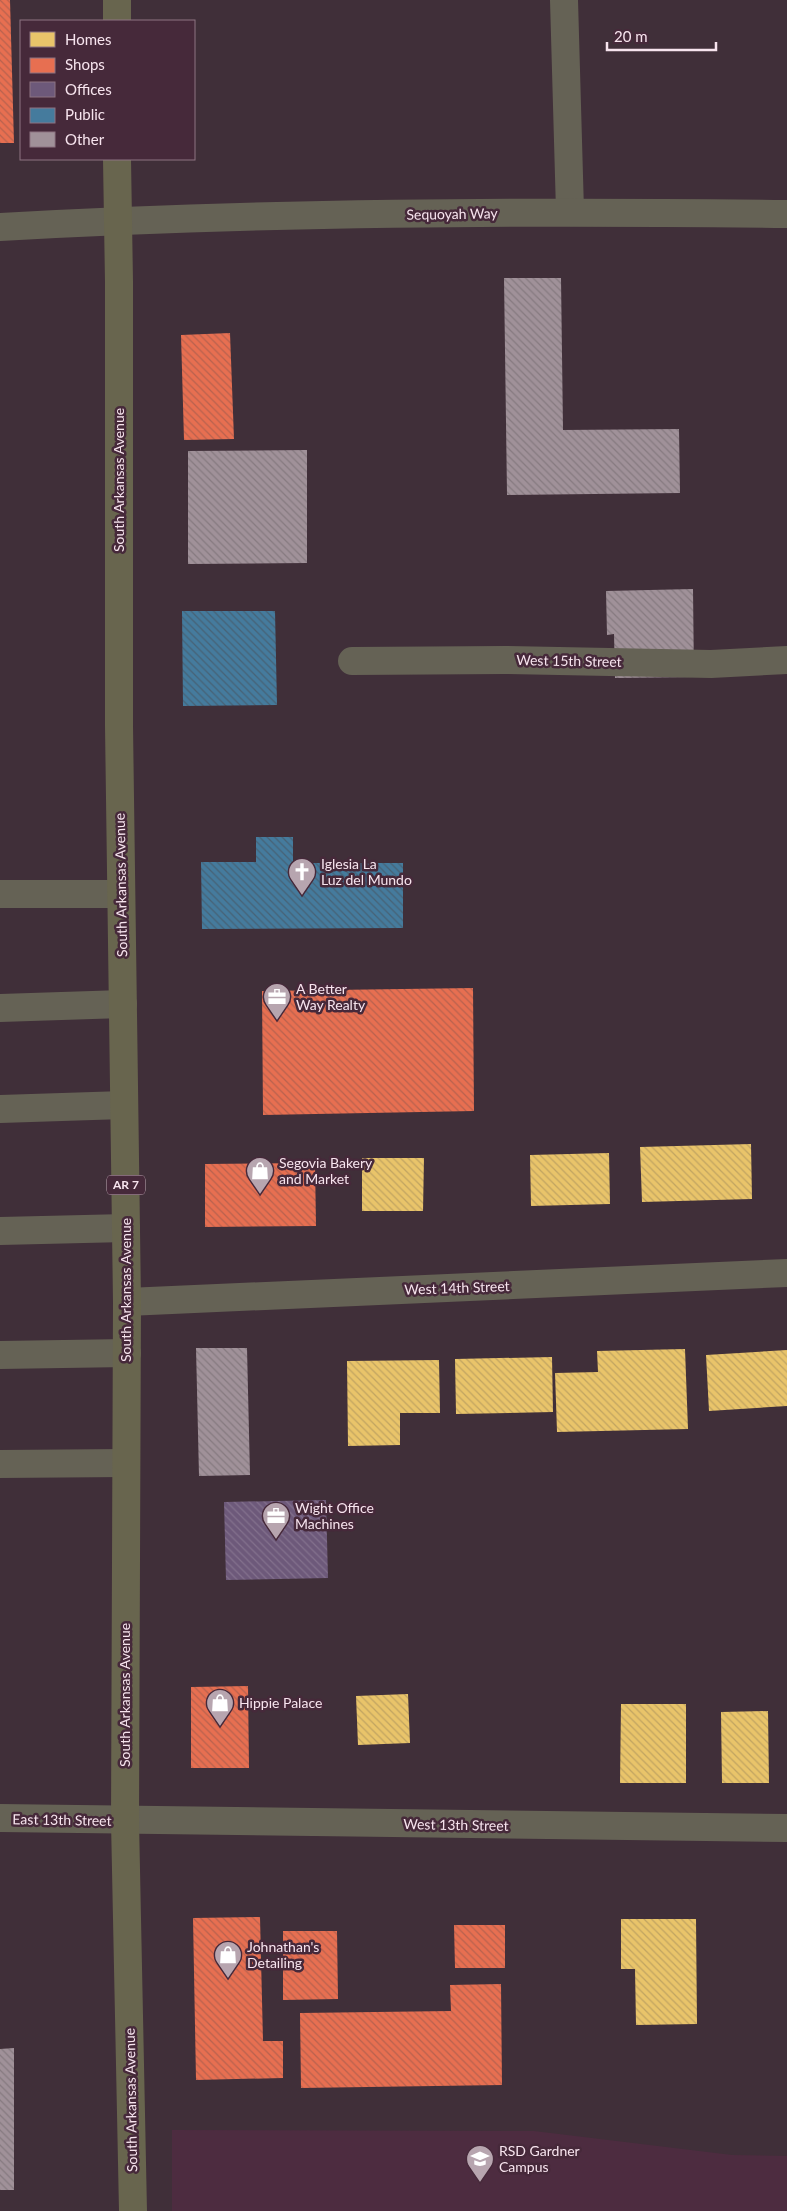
<svg xmlns="http://www.w3.org/2000/svg" width="787" height="2211" font-family="Lato,sans-serif">
  <style>
    .built { fill: #4d2c40 }
    .homes { fill: url(#homes-back-hatch) }
    .shops { fill: url(#shops-back-hatch) }
    .offices { fill: url(#offices-back-hatch) }
    .public { fill: url(#public-back-hatch) }
    .building { fill: url(#building-back-hatch) }
    .lines { fill: none; stroke-linecap: round; stroke-linejoin: round }
    .minor { stroke: #656255; stroke-width: 28 }
    .highway { stroke: #68654e; stroke-width: 28 }
    .labels { text-anchor: middle; stroke-width: 5; stroke-linejoin: round; paint-order: stroke }
    .shield { fill: #46293a; stroke: #c2acb8; stroke-width: 1 }
    .shield-label { font-size: 12px; font-weight: bold; fill: #f7e4ee }
    .street-label { font-size: 14px; fill: #f7e4ee; stroke: #46293a }
    .poi-label { font-size: 14px; fill: #f7e4ee; stroke: #46293a; text-anchor: start }
  </style>
  <defs>
    <pattern id="homes-back-hatch" width="6" height="6" patternUnits="userSpaceOnUse" patternTransform="scale(1.25)"><rect width="6" height="6" fill="#e9c46a"/><path d="M-1 5l2 2M0 0l6 6M5-1l2 2" fill="none" stroke="#c1a461"/></pattern>
    <pattern id="shops-back-hatch" width="6" height="6" patternUnits="userSpaceOnUse" patternTransform="scale(1.25)"><rect width="6" height="6" fill="#e76f51"/><path d="M-1 5l2 2M0 0l6 6M5-1l2 2" fill="none" stroke="#b8624e"/></pattern>
    <pattern id="offices-back-hatch" width="6" height="6" patternUnits="userSpaceOnUse" patternTransform="scale(1.25)"><rect width="6" height="6" fill="#6d597a"/><path d="M-1 5l2 2M0 0l6 6M5-1l2 2" fill="none" stroke="#83718d"/></pattern>
    <pattern id="public-back-hatch" width="6" height="6" patternUnits="userSpaceOnUse" patternTransform="scale(1.25)"><rect width="6" height="6" fill="#457b9d"/><path d="M-1 5l2 2M0 0l6 6M5-1l2 2" fill="none" stroke="#476276"/></pattern>
    <pattern id="building-back-hatch" width="6" height="6" patternUnits="userSpaceOnUse" patternTransform="scale(1.25)"><rect width="6" height="6" fill="#a09199"/><path d="M-1 5l2 2M0 0l6 6M5-1l2 2" fill="none" stroke="#867a80"/></pattern>
  </defs>
  <rect width="100%" height="100%" fill="#402f39"/>
  <polygon class="built" points="172,2130 534,2131 732,2155 787,2156 787,2211 172,2211"/>
  <g class="homes">
    <polygon points="751,1144 752,1199 642,1202 640,1147"/>
    <polygon points="609,1153 610,1204 531,1206 530,1155"/>
    <polygon points="362,1158 424,1158 423,1211 362,1211"/>
    <polygon points="685,1349 688,1429 557,1432 555,1373 598,1372 597,1351"/>
    <polygon points="787,1350 787,1406 709,1411 706,1355"/>
    <polygon points="552,1357 553,1412 456,1414 455,1359"/>
    <polygon points="439,1360 440,1413 400,1413 400,1445 348,1446 347,1361"/>
    <polygon points="408,1694 410,1743 358,1745 356,1696"/>
    <polygon points="621,1704 686,1704 686,1783 620,1783"/>
    <polygon points="768,1711 769,1783 722,1783 721,1712"/>
    <polygon points="621,1919 696,1919 697,2024 636,2025 635,1969 621,1969"/>
  </g>
  <g class="shops">
    <polygon points="0,0 10,0 14,143 0,143"/>
    <polygon points="230,333 234,439 184,440 181,335"/>
    <polygon points="473,988 474,1111 263,1115 262,991"/>
    <polygon points="315,1163 316,1226 205,1227 205,1164"/>
    <polygon points="248,1686 249,1768 191,1768 191,1687"/>
    <polygon points="260,1917 263,2041 283,2041 283,2078 196,2080 193,1918"/>
    <polygon points="454,1925 505,1925 505,1968 455,1968"/>
    <polygon points="283,1931 337,1931 338,1999 283,2000"/>
    <polygon points="501,1984 502,2085 301,2088 300,2013 451,2011 450,1985"/>
  </g>
  <polygon class="offices" points="326,1500 328,1578 226,1580 224,1502"/>
  <g class="public">
    <polygon points="182,611 275,611 277,705 183,706"/>
    <polygon points="256,837 293,837 293,863 403,863 403,928 202,929 201,862 256,862"/>
  </g>
  <g class="building">
    <polygon points="504,278 561,278 563,430 679,429 680,493 507,495"/>
    <polygon points="307,450 307,563 188,564 188,451"/>
    <polygon points="693,589 694,677 615,678 614,634 607,635 606,591"/>
    <polygon points="196,1348 247,1348 250,1475 199,1476"/>
    <polygon points="14,2048 14,2190 0,2190 0,2049"/>
  </g>
  <g class="lines">
    <g class="minor">
      <polyline points="564,0 570,211"/>
      <path d="M0,227C262,212 525,211 787,214"/>
      <polyline points="352,661 504,660 711,664 787,660"/>
      <polyline points="0,894 121,894"/>
      <polyline points="0,1008 123,1004"/>
      <polyline points="0,1109 124,1105"/>
      <polyline points="0,1231 126,1228"/>
      <polyline points="127,1302 787,1273"/>
      <polyline points="0,1355 127,1353"/>
      <polyline points="0,1464 126,1463"/>
      <polyline points="0,1818 787,1828"/>
    </g>
    <g class="highway">
      <polyline points="117,21 117,0"/>
      <polyline points="117,159 119,282 119,726 127,1302 125,1821 133,2211"/>
    </g>
  </g>
  <defs>
    <symbol id="church-pin" viewBox="-11 -11 22 30"><path d="M0 17L-7.5 6A9.5 9.5 0 1 1 7.5 6Z" fill="#b7a5af" stroke="#46293a"/><path d="M-1.2-6h2.4v3.5h3.3v2.4h-3.3V6h-2.4V-.1h-3.3v-2.4h3.3Z" fill="#fff"/></symbol>
    <symbol id="office-pin" viewBox="-11 -11 22 30"><path d="M0 17L-7.5 6A9.5 9.5 0 1 1 7.5 6Z" fill="#b7a5af" stroke="#46293a"/><path d="M-6-3h4V-5.5h4V-3h4V5H-6ZM-1-4.5V-3h2v-1.5ZM-6 0V1H6V0Z" fill="#fff"/></symbol>
    <symbol id="shop-pin" viewBox="-11 -11 22 30"><path d="M0 17L-7.5 6A9.5 9.5 0 1 1 7.5 6Z" fill="#b7a5af" stroke="#46293a"/><path d="M-5-2.5h2.3a2.7 3.5 0 0 1 5.4 0H5L5.5 6h-11ZM-1.5-2.5h3a1.5 2.3 0 0 0-3 0Z" fill="#fff"/></symbol>
    <symbol id="school-pin" viewBox="-11 -11 22 30"><path d="M0 17L-7.5 6A9.5 9.5 0 1 1 7.5 6Z" fill="#b7a5af" stroke="#46293a"/><path d="M0-5L7-2L0 1L-7-2ZM-4 1L0 2.5L4 1V4Q0 6-4 4Z" fill="#fff"/></symbol>
  </defs>
  <g fill-rule="evenodd">
    <use href="#church-pin" x="286" y="856" width="32" height="43"/>
    <use href="#office-pin" x="261" y="981" width="32" height="43"/>
    <use href="#shop-pin" x="244" y="1155" width="32" height="43"/>
    <use href="#office-pin" x="260" y="1500" width="32" height="43"/>
    <use href="#shop-pin" x="204" y="1687" width="32" height="43"/>
    <use href="#shop-pin" x="212" y="1939" width="32" height="43"/>
    <use href="#school-pin" x="464" y="2143" width="32" height="43"/>
  </g>
  <g class="labels">
    <rect class="shield" x="107" y="1175.5" width="38" height="19" rx="4"/>
    <g class="shield-label">
      <text x="126" y="1189">AR 7</text>
    </g>
    <g class="street-label">
      <text transform="translate(452 214) rotate(-1)" y="5">Sequoyah Way</text>
      <text transform="translate(119 480) rotate(-90)" y="5">South Arkansas Avenue</text>
      <text transform="translate(569 661) rotate(1)" y="5">West 15th Street</text>
      <text transform="translate(121 885) rotate(-91)" y="5">South Arkansas Avenue</text>
      <text transform="translate(457 1288) rotate(-2)" y="5">West 14th Street</text>
      <text transform="translate(126 1290) rotate(-90)" y="5">South Arkansas Avenue</text>
      <text transform="translate(125 1695) rotate(-90)" y="5">South Arkansas Avenue</text>
      <text transform="translate(62 1820) rotate(1)" y="5">East 13th Street</text>
      <text transform="translate(456 1825) rotate(1)" y="5">West 13th Street</text>
      <text transform="translate(131 2100) rotate(-91)" y="5">South Arkansas Avenue</text>
    </g>
    <g class="poi-label">
      <text x="321" y="869">Iglesia La<tspan x="321" dy="16">Luz del Mundo</tspan></text>
      <text x="296" y="994">A Better<tspan x="296" dy="16">Way Realty</tspan></text>
      <text x="279" y="1168">Segovia Bakery<tspan x="279" dy="16">and Market</tspan></text>
      <text x="295" y="1513">Wight Office<tspan x="295" dy="16">Machines</tspan></text>
      <text x="239" y="1708">Hippie Palace</text>
      <text x="247" y="1952">Johnathan's<tspan x="247" dy="16">Detailing</tspan></text>
      <text x="499" y="2156">RSD Gardner<tspan x="499" dy="16">Campus</tspan></text>
    </g>
  </g>
  <rect x="20" y="20" width="175" height="140" fill="#46293a" stroke="#8d7482"/>
  <rect x="30" y="32" width="25" height="15" fill="#e9c46a" stroke="#8d7482"/>
  <text x="65" y="45" font-size="15" fill="#f7e4ee">Homes</text>
  <rect x="30" y="58" width="25" height="15" fill="#e76f51" stroke="#8d7482"/>
  <text x="65" y="70" font-size="15" fill="#f7e4ee">Shops</text>
  <rect x="30" y="82" width="25" height="15" fill="#6d597a" stroke="#8d7482"/>
  <text x="65" y="95" font-size="15" fill="#f7e4ee">Offices</text>
  <rect x="30" y="108" width="25" height="15" fill="#457b9d" stroke="#8d7482"/>
  <text x="65" y="120" font-size="15" fill="#f7e4ee">Public</text>
  <rect x="30" y="132" width="25" height="15" fill="#a09199" stroke="#8d7482"/>
  <text x="65" y="145" font-size="15" fill="#f7e4ee">Other</text>
  <path d="M607 42v8h109v-8" fill="none" stroke="#f7e4ee" stroke-width="2.5"/>
  <text x="614" y="42" font-size="15" fill="#f7e4ee" stroke="#46293a" stroke-width="4" paint-order="stroke">20 m</text>
</svg>
